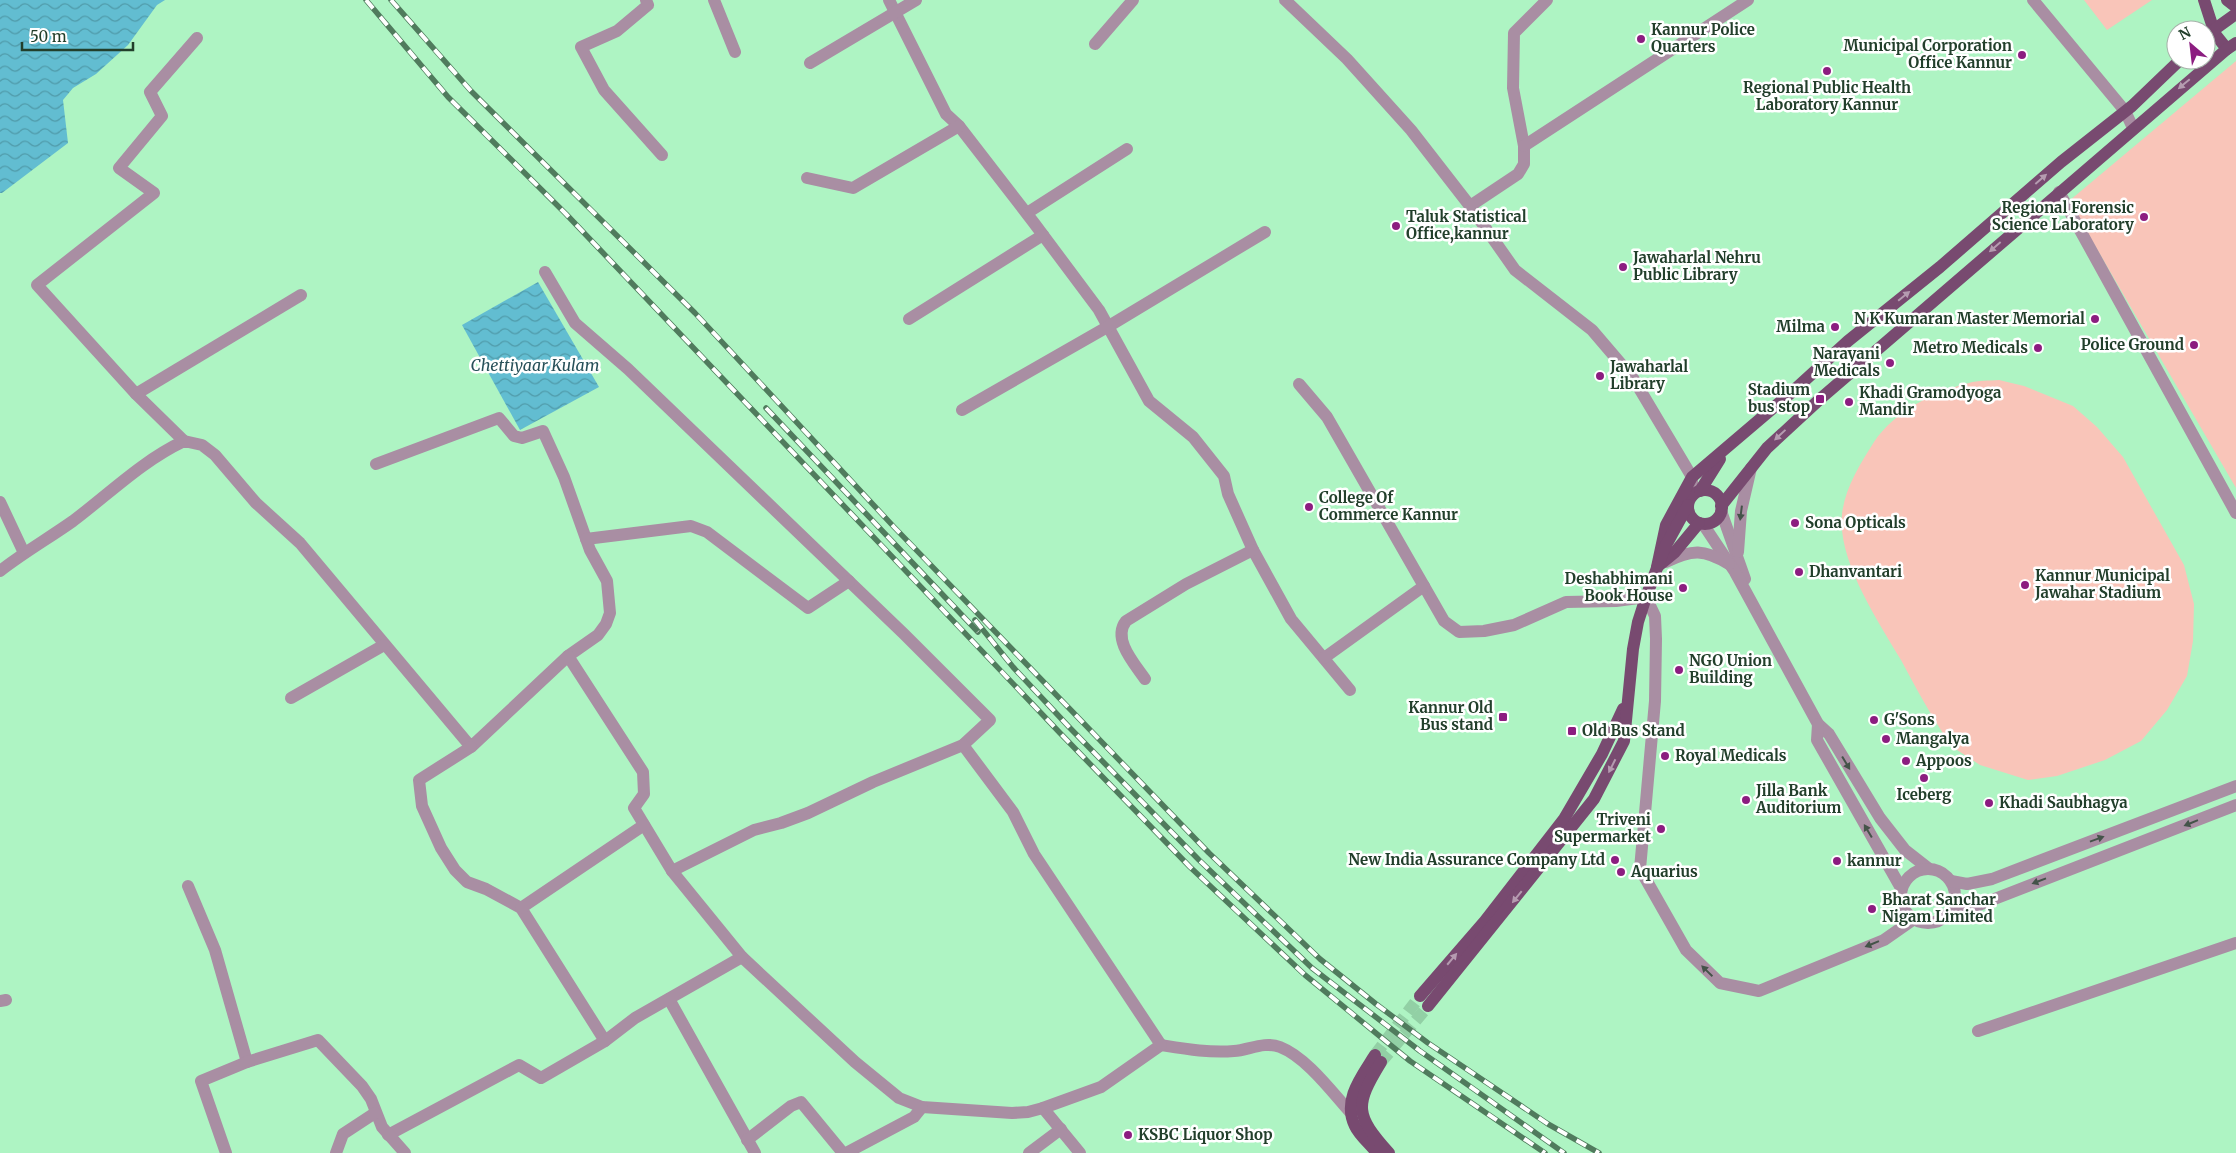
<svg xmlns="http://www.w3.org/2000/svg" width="2236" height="1153" font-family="Merriweather,serif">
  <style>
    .grass { fill: #f9c5b9 }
    .water { fill: url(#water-waves) }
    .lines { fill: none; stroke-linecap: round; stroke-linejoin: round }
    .major-tunnel { stroke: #92d0a5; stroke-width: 12; stroke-dasharray: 12 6; stroke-linecap: butt }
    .minor { stroke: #a98ea3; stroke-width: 12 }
    .major { stroke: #784a70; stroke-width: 12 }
    .rail-casing { stroke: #507b5d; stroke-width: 5.5 }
    .rail { stroke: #fff; stroke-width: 4; stroke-dasharray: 11; stroke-linecap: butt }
    .oneway { fill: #b59bb0 }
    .oneway2 { fill: #445349 }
    .poi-dot { fill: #8c1d80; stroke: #fff; stroke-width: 2 }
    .labels { text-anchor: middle; stroke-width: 5; stroke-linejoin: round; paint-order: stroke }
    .poi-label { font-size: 15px; font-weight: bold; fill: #223f2b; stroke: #fff; text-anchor: start }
    .water-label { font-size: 16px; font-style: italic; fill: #275059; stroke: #fff }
  </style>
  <defs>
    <pattern id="water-waves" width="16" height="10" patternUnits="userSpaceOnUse" patternTransform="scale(1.25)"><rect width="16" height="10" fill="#62bdd1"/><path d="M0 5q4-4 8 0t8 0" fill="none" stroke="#509baa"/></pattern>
  </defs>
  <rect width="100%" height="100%" fill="#aef4c3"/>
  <g class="grass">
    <polygon points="2084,0 2152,0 2107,30"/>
    <polygon points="2236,61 2236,488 2069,201"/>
    <path d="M1999,380L2024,386L2073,406L2097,427L2123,457L2184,565L2194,604L2193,641L2187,676L2167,710L2141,741L2105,760L2057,776L2028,780L1980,765L1957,750L1949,742C1931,716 1916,688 1901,660C1878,621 1837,560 1842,514C1845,488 1860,464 1874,442C1895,411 1933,392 1969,383C1978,380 1989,381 1999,380Z"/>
  </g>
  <g class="water">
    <polygon points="0,0 165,0 157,5 128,45 96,74 73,88 63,100 68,143 2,193 0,193"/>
    <polygon points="538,282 599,387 520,430 462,325"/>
  </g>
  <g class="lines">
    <g class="major-tunnel">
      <polyline points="1375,1055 1420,996"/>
      <polyline points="1381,1062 1428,1006"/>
    </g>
    <g class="minor">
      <polyline points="646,0 648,5 617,31 581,47 604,90 662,155"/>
      <polyline points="714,0 735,52"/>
      <polyline points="889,0 946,114 959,126 1034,223 1099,310 1149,401 1193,437 1224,476 1228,494 1253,550 1291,619 1350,690"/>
      <polyline points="1285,0 1347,59 1411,130 1470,206"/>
      <polyline points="1547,0 1514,33 1513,88 1524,146 1524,164 1518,174 1470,206 1515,270 1592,330 1633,378 1692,477 1692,496"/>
      <polyline points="2033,0 2125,111 2133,128"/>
      <polyline points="1095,44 1133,0"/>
      <polyline points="810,63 916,0"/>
      <polyline points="1524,146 1748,0"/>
      <polyline points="807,178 853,188 959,126"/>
      <polyline points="2059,192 2236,513"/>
      <polyline points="1027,213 1127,149"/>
      <polyline points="545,272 575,323 628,369 904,634 990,720 963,745 873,782 808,813 781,823 754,830 672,871"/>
      <polyline points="909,319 1043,235"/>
      <polyline points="1299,384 1327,417 1444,621 1459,632 1484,631 1514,625 1566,602 1616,601 1646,597 1655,616 1656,639 1655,701 1640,869 1686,950 1720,983 1759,991 1884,940 1914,919"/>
      <polyline points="136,394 301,295"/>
      <polyline points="962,410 1109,326 1265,232"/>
      <polyline points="184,441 136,394 37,285 154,193 119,168 162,116 150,92 197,38"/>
      <polyline points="376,464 499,418 514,436 522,438 543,431 564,477 590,550 607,581 610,613 606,624 598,635 568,656"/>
      <polyline points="0,502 24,553"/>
      <polyline points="1721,511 1745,579"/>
      <polyline points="1703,524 1735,572 1818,724 1829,734 1880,818 1905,850 1928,868"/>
      <polyline points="586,539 691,526 707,532 808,608 849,581"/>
      <polyline points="1738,552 1741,511 1751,468"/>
      <path d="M1666,562C1692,549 1704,549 1729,564"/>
      <path d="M0,571C23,553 49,538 73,521C110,493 142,461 184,441L202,445L215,455L256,503L300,543L471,747L568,656L643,772L644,794L634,808L672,871L742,957L855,1062L899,1098L922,1107L1012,1113L1028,1112L1043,1108L1101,1087L1161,1045C1186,1049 1209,1053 1234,1051C1249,1050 1264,1041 1280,1047C1306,1057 1332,1092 1350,1112"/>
      <polyline points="1324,658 1424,586"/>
      <path d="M1145,679C1134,663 1112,639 1126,621L1186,584L1253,550"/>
      <polyline points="291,698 384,645"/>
      <polyline points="1818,724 1817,740 1901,888"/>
      <polyline points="963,745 1013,812 1034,854 1161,1045"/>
      <polyline points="471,747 419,780 422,806 441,848 455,870 467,882 486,889 521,908 605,1041"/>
      <circle cx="1928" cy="896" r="27"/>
      <polyline points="1951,881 1967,884 1992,879 2236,786"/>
      <polyline points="188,886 215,950 247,1062"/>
      <polyline points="521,908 644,825"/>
      <polyline points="1947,915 1979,905 2236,805"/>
      <polyline points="669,999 755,1153"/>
      <polyline points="0,1001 6,1000"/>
      <polyline points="1978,1031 2236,943"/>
      <polyline points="1043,1108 1080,1153"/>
      <polyline points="388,1135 519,1065 541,1078 605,1041 635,1018 742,957"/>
      <polyline points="747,1140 791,1106 801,1102 843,1153"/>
      <polyline points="226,1153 201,1081 247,1062 318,1040 362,1086 371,1099 382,1127 405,1153"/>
      <polyline points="336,1153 343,1134 375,1113"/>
      <polyline points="846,1153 914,1117 922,1107"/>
      <polyline points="1029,1153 1061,1129"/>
    </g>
    <g class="major">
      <polyline points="2204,0 2215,34 2227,49"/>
      <polyline points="2227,0 2236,7"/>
      <polyline points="2208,34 2236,14"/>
      <circle cx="1705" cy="507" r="17"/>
      <polyline points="1700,491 1720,459"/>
      <polyline points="1721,506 1767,448 1820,399 2227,49 2236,43"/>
      <polyline points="1658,566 1675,552 1699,523"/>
      <polyline points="1657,567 1666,525 1692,477 1792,392 1848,341 1940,267 2061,162 2132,106 2180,60"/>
      <polyline points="1420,996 1485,921 1564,819 1602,754 1623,709"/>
      <polyline points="1428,1006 1594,799 1624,741 1633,649 1638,622 1646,597 1665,547 1688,505"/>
      <path d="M1375,1055C1362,1076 1342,1100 1355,1126C1359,1135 1370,1144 1377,1153"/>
      <path d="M1381,1062C1354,1106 1355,1115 1389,1153"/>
    </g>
    <defs>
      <g id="rail">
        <polyline points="366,0 448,97 566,214 1060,733 1190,867 1305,975 1410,1061 1545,1153"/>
        <polyline points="391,0 471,91 695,313 894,527 1209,853 1320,959 1376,1004 1428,1043 1548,1124 1599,1153"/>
        <polyline points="766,408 978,632"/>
        <polyline points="975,620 1013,667 1070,728 1199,860 1312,968 1420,1051 1564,1153"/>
      </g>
    </defs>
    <use href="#rail" class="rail-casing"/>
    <use href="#rail" class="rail"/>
  </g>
  <defs><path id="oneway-solid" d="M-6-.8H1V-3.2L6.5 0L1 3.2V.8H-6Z" transform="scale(1.25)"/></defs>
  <g class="oneway">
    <use href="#oneway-solid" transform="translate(2184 84) rotate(140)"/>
    <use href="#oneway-solid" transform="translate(2041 179) rotate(-41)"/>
    <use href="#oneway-solid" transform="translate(1995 247) rotate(139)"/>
    <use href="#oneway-solid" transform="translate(1904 296) rotate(-39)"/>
    <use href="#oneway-solid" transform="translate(1780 435) rotate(137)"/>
    <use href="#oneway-solid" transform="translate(1612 766) rotate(117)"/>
    <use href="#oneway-solid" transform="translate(1517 897) rotate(129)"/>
    <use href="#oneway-solid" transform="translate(1452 959) rotate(-50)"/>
  </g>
  <g class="oneway2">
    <use href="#oneway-solid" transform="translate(1741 513) rotate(97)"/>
    <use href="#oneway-solid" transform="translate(1846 763) rotate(59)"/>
    <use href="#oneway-solid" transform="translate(2191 823) rotate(158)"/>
    <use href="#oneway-solid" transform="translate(1868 831) rotate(-121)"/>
    <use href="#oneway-solid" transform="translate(2097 839) rotate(-20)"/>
    <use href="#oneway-solid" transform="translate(2039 881) rotate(159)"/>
    <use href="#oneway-solid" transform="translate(1872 944) rotate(158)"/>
    <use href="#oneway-solid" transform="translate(1707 971) rotate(-136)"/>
  </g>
  <g class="poi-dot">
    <circle cx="1641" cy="39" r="5"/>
    <circle cx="2022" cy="55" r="5"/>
    <circle cx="1827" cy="71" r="5"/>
    <circle cx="2144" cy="217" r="5"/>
    <circle cx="1396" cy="226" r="5"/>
    <circle cx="1623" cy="267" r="5"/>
    <circle cx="2095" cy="319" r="5"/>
    <circle cx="1835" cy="327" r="5"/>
    <circle cx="2194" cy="345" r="5"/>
    <circle cx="2038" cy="348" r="5"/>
    <circle cx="1890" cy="363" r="5"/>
    <circle cx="1600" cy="376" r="5"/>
    <rect x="1815" y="394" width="10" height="10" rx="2.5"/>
    <circle cx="1849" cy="402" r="5"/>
    <circle cx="1309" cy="507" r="5"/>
    <circle cx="1795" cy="523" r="5"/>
    <circle cx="1799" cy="572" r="5"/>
    <circle cx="2025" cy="585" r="5"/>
    <circle cx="1683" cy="588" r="5"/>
    <circle cx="1679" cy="670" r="5"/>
    <rect x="1498" y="712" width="10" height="10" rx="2.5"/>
    <circle cx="1874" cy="720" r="5"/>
    <rect x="1567" y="726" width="10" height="10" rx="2.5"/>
    <circle cx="1886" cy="739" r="5"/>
    <circle cx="1665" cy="756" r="5"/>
    <circle cx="1906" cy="761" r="5"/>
    <circle cx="1924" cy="778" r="5"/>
    <circle cx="1746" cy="800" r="5"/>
    <circle cx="1989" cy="803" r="5"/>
    <circle cx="1661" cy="829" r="5"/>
    <circle cx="1615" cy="860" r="5"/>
    <circle cx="1837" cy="861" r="5"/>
    <circle cx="1621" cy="872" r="5"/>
    <circle cx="1872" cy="909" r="5"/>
    <circle cx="1128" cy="1135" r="5"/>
  </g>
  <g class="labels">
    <g class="poi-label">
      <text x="1651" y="35">Kannur Police<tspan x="1651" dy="17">Quarters</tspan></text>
      <text x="2012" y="51" text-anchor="end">Municipal Corporation<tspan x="2012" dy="17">Office Kannur</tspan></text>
      <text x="1827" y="93" text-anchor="middle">Regional Public Health<tspan x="1827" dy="17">Laboratory Kannur</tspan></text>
      <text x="2134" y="213" text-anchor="end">Regional Forensic<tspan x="2134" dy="17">Science Laboratory</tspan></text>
      <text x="1406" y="222">Taluk Statistical<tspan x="1406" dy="17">Office,kannur</tspan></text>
      <text x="1633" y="263">Jawaharlal Nehru<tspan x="1633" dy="17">Public Library</tspan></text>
      <text x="2085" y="324" text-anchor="end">N K Kumaran Master Memorial</text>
      <text x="1825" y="332" text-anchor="end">Milma</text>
      <text x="2184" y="350" text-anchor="end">Police Ground</text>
      <text x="2028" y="353" text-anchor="end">Metro Medicals</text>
      <text x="1880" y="359" text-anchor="end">Narayani<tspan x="1880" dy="17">Medicals</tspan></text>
      <text x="1610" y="372">Jawaharlal<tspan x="1610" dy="17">Library</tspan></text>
      <text x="1810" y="395" text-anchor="end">Stadium<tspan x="1810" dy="17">bus stop</tspan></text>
      <text x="1859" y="398">Khadi Gramodyoga<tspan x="1859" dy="17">Mandir</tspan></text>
      <text x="1319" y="503">College Of<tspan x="1319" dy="17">Commerce Kannur</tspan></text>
      <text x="1805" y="528">Sona Opticals</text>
      <text x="1809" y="577">Dhanvantari</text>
      <text x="2035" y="581">Kannur Municipal<tspan x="2035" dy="17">Jawahar Stadium</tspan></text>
      <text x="1673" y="584" text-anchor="end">Deshabhimani<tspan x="1673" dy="17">Book House</tspan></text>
      <text x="1689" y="666">NGO Union<tspan x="1689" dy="17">Building</tspan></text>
      <text x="1493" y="713" text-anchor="end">Kannur Old<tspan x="1493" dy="17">Bus stand</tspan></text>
      <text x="1884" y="725">G'Sons</text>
      <text x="1582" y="736">Old Bus Stand</text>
      <text x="1896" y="744">Mangalya</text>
      <text x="1675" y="761">Royal Medicals</text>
      <text x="1916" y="766">Appoos</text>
      <text x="1756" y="796">Jilla Bank<tspan x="1756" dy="17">Auditorium</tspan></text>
      <text x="1924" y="800" text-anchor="middle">Iceberg</text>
      <text x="1999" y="808">Khadi Saubhagya</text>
      <text x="1651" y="825" text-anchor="end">Triveni<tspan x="1651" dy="17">Supermarket</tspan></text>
      <text x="1605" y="865" text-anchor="end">New India Assurance Company Ltd</text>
      <text x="1847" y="866">kannur</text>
      <text x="1631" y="877">Aquarius</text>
      <text x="1882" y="905">Bharat Sanchar<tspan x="1882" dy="17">Nigam Limited</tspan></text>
      <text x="1138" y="1140">KSBC Liquor Shop</text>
    </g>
    <g class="water-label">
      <text x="535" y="371">Chettiyaar Kulam</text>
    </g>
  </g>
  <g transform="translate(2191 45) rotate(332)"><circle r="24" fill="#ffffff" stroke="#a7b2aa"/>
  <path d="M0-4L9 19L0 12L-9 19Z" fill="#8c1d80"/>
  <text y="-8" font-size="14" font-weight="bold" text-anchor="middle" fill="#223f2b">N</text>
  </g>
  <path d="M22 42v8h111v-8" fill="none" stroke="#223f2b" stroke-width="2.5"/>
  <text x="30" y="42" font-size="15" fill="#223f2b" stroke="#ffffff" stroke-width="4" paint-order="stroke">50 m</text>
</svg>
